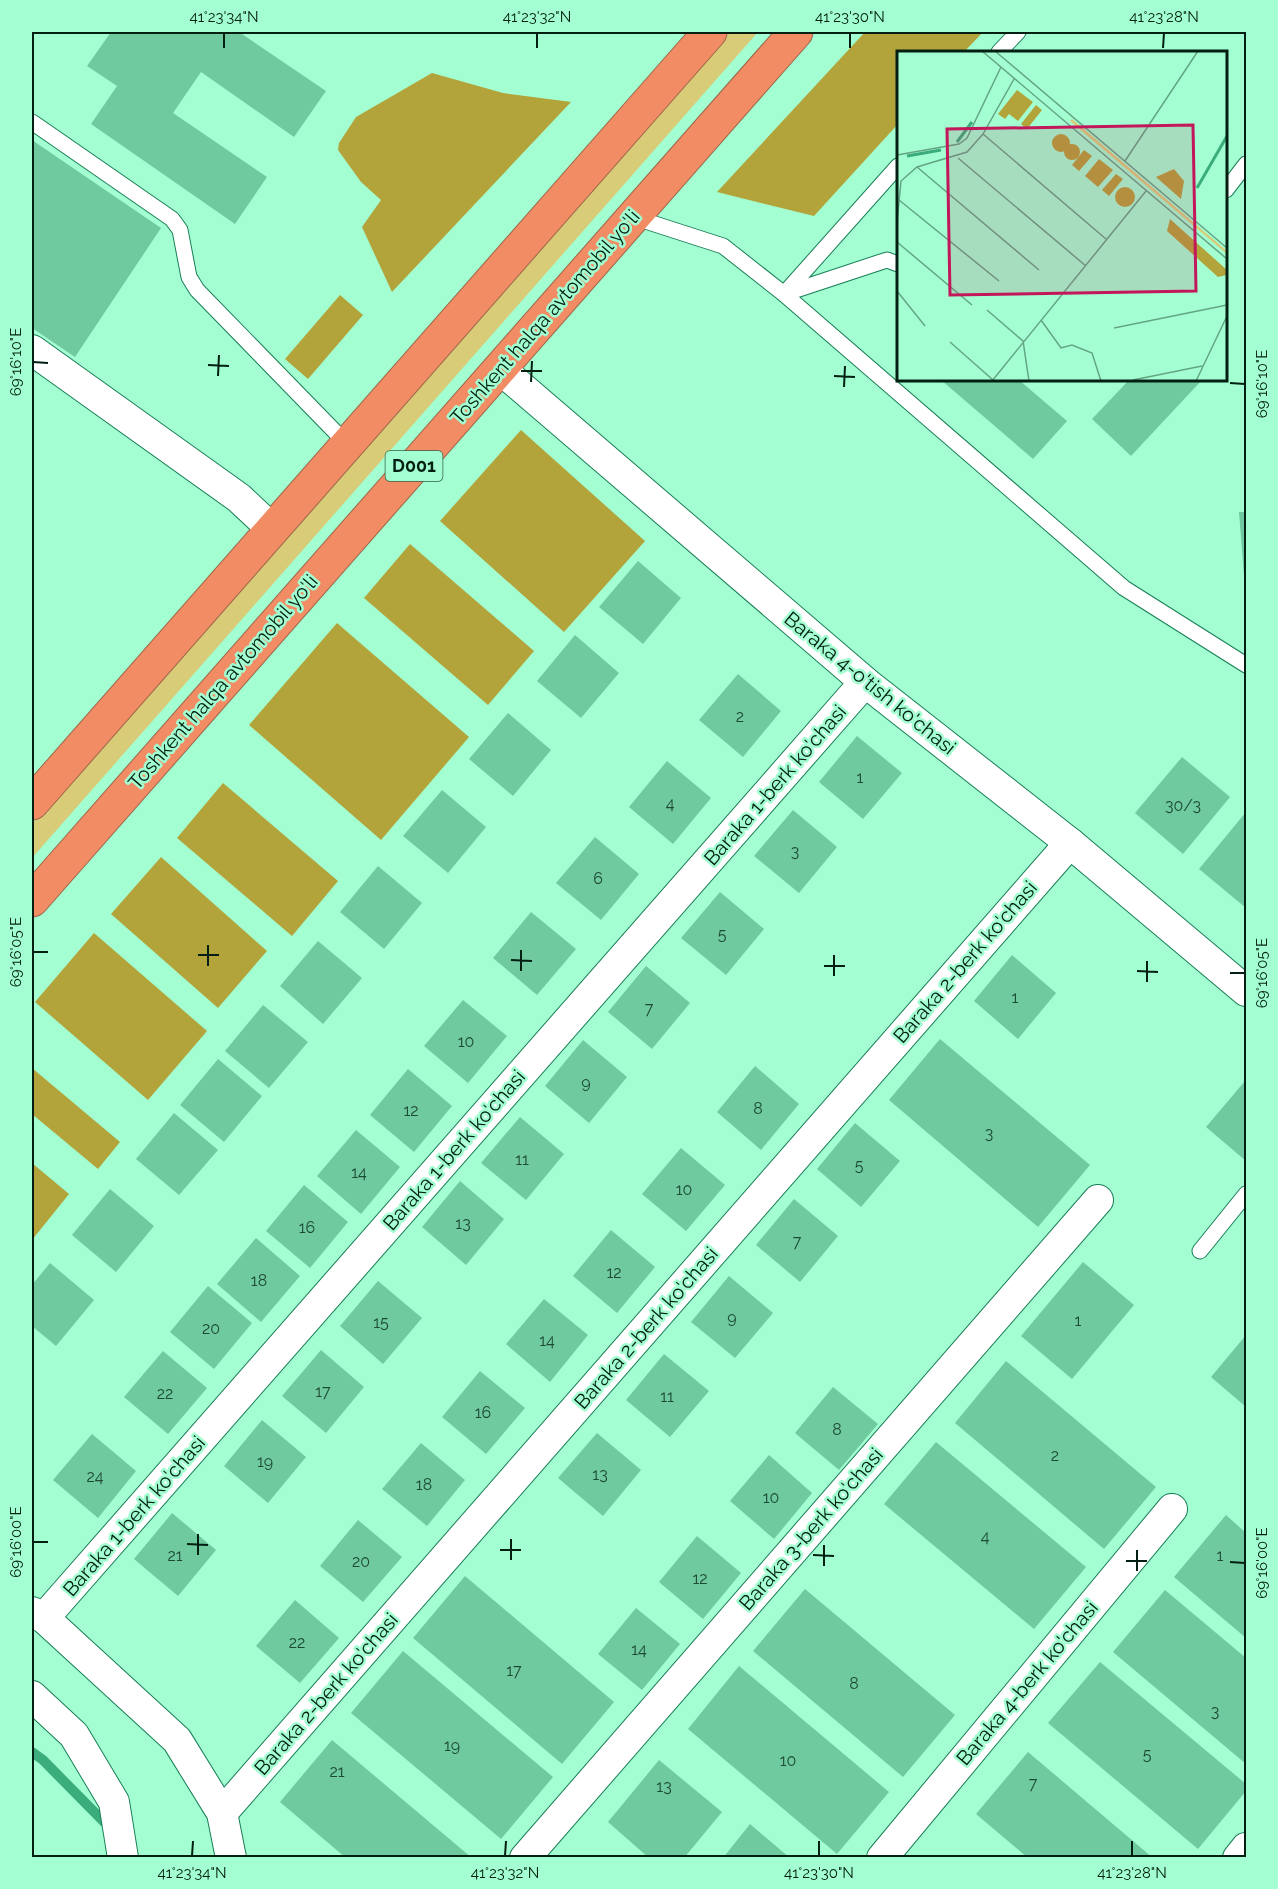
<svg xmlns="http://www.w3.org/2000/svg" width="1278" height="1889" font-family="Raleway,sans-serif">
  <style>
    .green { fill: #d8cc78 }
    .forest { fill: #b2a43a }
    .lines { fill: none; stroke-linecap: round; stroke-linejoin: round }
    .stream { stroke: #3bad7d; stroke-width: 10 }
    .building { fill: #6fca9f }
    .lane-casing { stroke: #187e57; stroke-width: 17 }
    .street-casing { stroke: #187e57; stroke-width: 32 }
    .highway-casing { stroke: #9d6648; stroke-width: 35 }
    .lane { stroke: #fff; stroke-width: 15 }
    .street { stroke: #fff; stroke-width: 30 }
    .highway { stroke: #f18c65; stroke-width: 33 }
    .ticks { fill: none; stroke: #021f12; stroke-width: 2 }
    .labels { text-anchor: middle; stroke-width: 5; stroke-linejoin: round; paint-order: stroke }
    .number-label { font-size: 16px; fill: #1d4a35 }
    .shield { fill: #a3ffd1; stroke: #32624b; stroke-width: 1.5 }
    .shield-label { font-size: 18px; font-weight: bold; fill: #021f12 }
    .street-label { font-size: 20px; fill: #021f12; stroke: #a3ffd1 }
    .inset-river { fill: none; stroke: #3bad7d; stroke-width: 3 }
    .inset-road { fill: none; stroke: #63a585; stroke-width: 1.5 }
    .view { fill: #c2185b; fill-opacity: 0.15; stroke: #c2185b; stroke-width: 3 }
    .inset-edge { fill: none; stroke: #021f12; stroke-width: 3 }
    .neatline { fill: none; stroke: #021f12; stroke-width: 2 }
    .ticks-label { font-size: 15px; text-anchor: middle; fill: #021f12 }
  </style>
  <rect width="100%" height="100%" fill="#a3ffd1"/>
  <polygon class="green" points="728,32 758,32 32,858 32,824"/>
  <g class="forest">
    <polygon points="865,32 983,32 964,52 898,52 898,124 814,216 717,192"/>
    <polygon points="432,73 503,93 571,102 392,292 362,227 381,200 361,182 338,150 339,143 356,117"/>
    <polygon points="340,295 363,315 308,379 285,359"/>
    <polygon points="521,430 645,541 564,632 440,521"/>
    <polygon points="410,544 534,651 488,705 364,598"/>
    <polygon points="337,623 469,737 381,840 249,725"/>
    <polygon points="223,783 338,881 292,936 177,838"/>
    <polygon points="161,857 267,951 218,1008 111,914"/>
    <polygon points="94,933 207,1031 148,1100 35,1002"/>
    <polygon points="32,1068 120,1142 98,1169 32,1114"/>
    <polygon points="32,1163 69,1194 32,1240"/>
  </g>
  <g class="lines">
    <polyline class="stream" points="32,1752 43,1760 111,1829"/>
  </g>
  <g class="building">
    <polygon points="111,32 239,32 326,91 294,137 201,72 173,113 267,177 235,224 91,124 117,86 87,66"/>
    <polygon points="32,140 161,228 75,357 32,328"/>
    <polygon points="941,380 1019,380 1067,421 1033,459"/>
    <polygon points="1129,380 1202,380 1131,456 1092,419"/>
    <polygon points="1239,512 1246,512 1246,589 1245,589"/>
    <polygon points="638,561 681,598 643,644 599,607"/>
    <polygon points="575,635 619,673 581,718 537,681"/>
    <polygon points="738,674 781,711 743,757 699,720"/>
    <polygon points="508,713 551,750 513,796 469,759"/>
    <polygon points="857,736 902,773 863,819 819,782"/>
    <polygon points="1182,757 1230,797 1183,854 1135,813"/>
    <polygon points="667,761 711,798 673,844 629,807"/>
    <polygon points="442,790 486,827 448,873 403,836"/>
    <polygon points="793,810 837,847 799,893 754,856"/>
    <polygon points="1246,812 1246,908 1199,869"/>
    <polygon points="595,837 639,874 601,920 556,883"/>
    <polygon points="378,866 422,903 384,949 340,912"/>
    <polygon points="720,892 764,929 726,975 681,938"/>
    <polygon points="531,912 576,949 537,995 493,958"/>
    <polygon points="318,941 362,978 323,1024 280,986"/>
    <polygon points="1012,955 1056,993 1018,1039 974,1001"/>
    <polygon points="646,966 690,1003 652,1049 608,1012"/>
    <polygon points="463,1000 507,1036 468,1083 424,1046"/>
    <polygon points="263,1005 308,1042 269,1088 225,1051"/>
    <polygon points="940,1039 1090,1165 1038,1227 889,1100"/>
    <polygon points="583,1040 627,1077 589,1123 545,1086"/>
    <polygon points="218,1059 262,1096 224,1142 180,1105"/>
    <polygon points="755,1066 799,1104 761,1150 717,1112"/>
    <polygon points="408,1069 452,1106 414,1152 370,1115"/>
    <polygon points="1245,1081 1246,1082 1246,1161 1206,1127"/>
    <polygon points="174,1113 218,1150 179,1195 136,1159"/>
    <polygon points="520,1117 564,1154 526,1200 481,1163"/>
    <polygon points="855,1123 900,1161 861,1207 817,1169"/>
    <polygon points="356,1130 400,1167 361,1214 317,1176"/>
    <polygon points="681,1148 725,1185 686,1231 642,1194"/>
    <polygon points="460,1181 504,1219 466,1265 422,1227"/>
    <polygon points="304,1185 348,1222 310,1268 266,1231"/>
    <polygon points="110,1189 154,1226 116,1272 72,1235"/>
    <polygon points="794,1199 838,1236 800,1282 756,1245"/>
    <polygon points="611,1230 655,1267 617,1313 573,1276"/>
    <polygon points="256,1238 300,1276 261,1322 217,1284"/>
    <polygon points="1083,1262 1134,1305 1072,1379 1021,1336"/>
    <polygon points="50,1263 94,1300 56,1346 32,1326 32,1285"/>
    <polygon points="729,1276 773,1313 735,1358 691,1322"/>
    <polygon points="378,1281 422,1318 383,1364 340,1326"/>
    <polygon points="208,1286 252,1323 214,1369 170,1332"/>
    <polygon points="544,1299 588,1335 550,1382 506,1344"/>
    <polygon points="1246,1335 1246,1407 1211,1377"/>
    <polygon points="321,1350 364,1387 326,1433 282,1396"/>
    <polygon points="163,1351 207,1388 168,1434 124,1397"/>
    <polygon points="664,1354 709,1391 670,1437 626,1400"/>
    <polygon points="1006,1361 1156,1487 1104,1549 955,1423"/>
    <polygon points="480,1371 525,1408 486,1454 442,1417"/>
    <polygon points="833,1387 878,1424 839,1470 795,1433"/>
    <polygon points="262,1420 306,1457 268,1503 224,1466"/>
    <polygon points="597,1433 641,1470 603,1516 558,1478"/>
    <polygon points="92,1434 136,1471 98,1518 53,1480"/>
    <polygon points="936,1442 1086,1567 1034,1629 884,1504"/>
    <polygon points="421,1443 465,1480 427,1526 382,1489"/>
    <polygon points="769,1455 812,1493 774,1539 730,1501"/>
    <polygon points="172,1513 216,1550 178,1596 134,1559"/>
    <polygon points="1226,1515 1246,1533 1246,1638 1174,1577"/>
    <polygon points="358,1520 402,1557 363,1602 320,1566"/>
    <polygon points="697,1536 741,1573 703,1619 659,1582"/>
    <polygon points="465,1576 614,1702 562,1764 413,1638"/>
    <polygon points="805,1589 955,1715 903,1777 753,1651"/>
    <polygon points="1165,1590 1246,1658 1246,1764 1113,1652"/>
    <polygon points="295,1600 339,1638 300,1683 256,1646"/>
    <polygon points="636,1608 680,1644 642,1690 598,1654"/>
    <polygon points="403,1651 553,1777 501,1839 351,1713"/>
    <polygon points="1100,1662 1246,1784 1246,1791 1198,1849 1048,1723"/>
    <polygon points="739,1666 889,1792 837,1854 688,1729"/>
    <polygon points="332,1740 472,1858 346,1858 280,1802"/>
    <polygon points="1028,1752 1153,1858 1028,1858 976,1814"/>
    <polygon points="659,1760 722,1812 684,1858 649,1858 608,1822"/>
    <polygon points="750,1824 790,1858 723,1858"/>
  </g>
  <g class="lines">
    <defs>
      <g id="lane">
        <polyline points="999,52 1018,32"/>
        <polyline points="32,122 172,219 180,230 189,277 197,290 347,444"/>
        <polyline points="898,166 784,294 1124,588 1246,665"/>
        <polyline points="1226,190 1246,164"/>
        <polyline points="633,217 723,246 784,294 887,260 898,264"/>
        <polyline points="1200,1251 1246,1194"/>
      </g>
      <g id="street">
        <polyline points="32,350 239,498 272,529"/>
        <polyline points="499,368 865,682 1070,843 1246,991"/>
        <polyline points="32,1612 44,1618 177,1740 222,1813 231,1858"/>
        <polyline points="44,1618 865,682"/>
        <polyline points="32,1696 74,1735 114,1802 123,1858"/>
        <polyline points="222,1813 1070,843"/>
        <polyline points="525,1858 1098,1200"/>
        <polyline points="882,1858 1172,1509"/>
        <polyline points="1238,1858 1246,1848"/>
      </g>
      <g id="highway">
        <polyline points="32,803 710,32"/>
        <polyline points="32,900 796,32"/>
      </g>
    </defs>
    <use href="#lane" class="lane-casing"/>
    <use href="#street" class="street-casing"/>
    <use href="#highway" class="highway-casing"/>
    <use href="#lane" class="lane"/>
    <use href="#street" class="street"/>
    <use href="#highway" class="highway"/>
  </g>
  <path class="ticks" d="M224,48V33M537,48V33M850,48V33M1163,48L1164,33M33,362L48,363M208,365L229,366M521,371H542M218,376L219,355M834,376L855,377M531,382L532,361M1230,383L1245,384M844,387L845,366M33,952H48M198,955H219M511,960L532,961M208,966V945M824,966H845M521,971V950M1137,971L1158,972M1230,973H1245M834,976V955M1147,982V961M33,1542H48M187,1544L208,1545M500,1550H521M198,1555V1534M813,1555L834,1556M511,1560V1539M1126,1561H1147M1230,1562L1245,1563M824,1566V1545M1137,1571V1550M192,1856L193,1841M505,1856L506,1841M819,1856V1841M1132,1856V1841"/>
  <g class="labels">
    <g class="number-label">
      <text x="740" y="722">2</text>
      <text x="860" y="783">1</text>
      <text x="670" y="809">4</text>
      <text x="1183" y="811">30/3</text>
      <text x="795" y="857">3</text>
      <text x="598" y="884">6</text>
      <text x="722" y="940">5</text>
      <text x="1015" y="1003">1</text>
      <text x="649" y="1014">7</text>
      <text x="466" y="1047">10</text>
      <text x="586" y="1088">9</text>
      <text x="758" y="1114">8</text>
      <text x="411" y="1116">12</text>
      <text x="989" y="1139">3</text>
      <text x="522" y="1165">11</text>
      <text x="859" y="1171">5</text>
      <text x="359" y="1178">14</text>
      <text x="684" y="1195">10</text>
      <text x="463" y="1229">13</text>
      <text x="307" y="1233">16</text>
      <text x="797" y="1247">7</text>
      <text x="614" y="1278">12</text>
      <text x="259" y="1286">18</text>
      <text x="732" y="1323">9</text>
      <text x="1078" y="1326">1</text>
      <text x="381" y="1328">15</text>
      <text x="211" y="1334">20</text>
      <text x="547" y="1346">14</text>
      <text x="323" y="1397">17</text>
      <text x="165" y="1399">22</text>
      <text x="667" y="1402">11</text>
      <text x="483" y="1418">16</text>
      <text x="837" y="1435">8</text>
      <text x="1055" y="1461">2</text>
      <text x="265" y="1467">19</text>
      <text x="600" y="1480">13</text>
      <text x="95" y="1482">24</text>
      <text x="424" y="1490">18</text>
      <text x="771" y="1503">10</text>
      <text x="985" y="1542">4</text>
      <text x="175" y="1561">21</text>
      <text x="1220" y="1561">1</text>
      <text x="361" y="1567">20</text>
      <text x="700" y="1584">12</text>
      <text x="297" y="1648">22</text>
      <text x="639" y="1655">14</text>
      <text x="514" y="1676">17</text>
      <text x="854" y="1689">8</text>
      <text x="1215" y="1717">3</text>
      <text x="452" y="1751">19</text>
      <text x="1147" y="1760">5</text>
      <text x="788" y="1766">10</text>
      <text x="337" y="1777">21</text>
      <text x="1033" y="1789">7</text>
      <text x="664" y="1792">13</text>
    </g>
    <rect class="shield" x="385.5" y="451" width="57" height="30" rx="4.5"/>
    <g class="shield-label">
      <text x="414" y="472">D001</text>
    </g>
    <g class="street-label">
      <text transform="translate(545 317) rotate(-49)" y="7">Toshkent halqa avtomobil yo'li</text>
      <text transform="translate(223 682) rotate(-49)" y="7">Toshkent halqa avtomobil yo'li</text>
      <text transform="translate(870 683) rotate(39)" y="7">Baraka 4-o'tish ko'chasi</text>
      <text transform="translate(775 785) rotate(-49)" y="7">Baraka 1-berk ko'chasi</text>
      <text transform="translate(965 962) rotate(-49)" y="7">Baraka 2-berk ko'chasi</text>
      <text transform="translate(454 1150) rotate(-49)" y="7">Baraka 1-berk ko'chasi</text>
      <text transform="translate(646 1328) rotate(-49)" y="7">Baraka 2-berk ko'chasi</text>
      <text transform="translate(134 1516) rotate(-49)" y="7">Baraka 1-berk ko'chasi</text>
      <text transform="translate(811 1529) rotate(-49)" y="7">Baraka 3-berk ko'chasi</text>
      <text transform="translate(1027 1683) rotate(-50)" y="7">Baraka 4-berk ko'chasi</text>
      <text transform="translate(326 1694) rotate(-49)" y="7">Baraka 2-berk ko'chasi</text>
    </g>
  </g>
  <g transform="translate(897 51)">
    <rect width="330" height="330" fill="#a3ffd1"/>
    <path d="M175,68L330,200V203L173,70Z" fill="#d8cc78"/>
    <path d="M120,39L136,51L121,70L112,63L108,68L101,63ZM139,54L145,59L130,78L124,73ZM155 92a9 9 0 1 1 18 0a9 9 0 1 1-18 0ZM167 101a8 8 0 1 1 16 0a8 8 0 1 1-16 0ZM187,99L195,105L182,120L175,114ZM202,108L216,119L201,136L188,125ZM277,118L287,130L284,148L259,126ZM219,123L226,128L212,145L205,139ZM218 146a10 10 0 1 1 20 0a10 10 0 1 1-20 0ZM273,168L330,219V224L321,226L270,180Z" fill="#b2a43a"/>
    <path class="inset-river" d="M60,91L75,71M10,105L44,99M300,137L330,85"/>
    <path class="inset-road" d="M85,0L330,208M98,0L330,197M86,83L209,188M0,104L62,93L70,87L104,16M61,107L189,215M228,110L301,0M20,116L142,219M2,149L102,230M0,171L4,130L20,116L70,101L86,83L117,28M0,191L75,254M0,240L28,275M90,259L126,290L132,330M144,269L164,297L175,294L195,302L204,330M217,277L330,254M53,291L96,329M236,329L305,315M95,330L249,140M299,330L330,265"/>
    <path class="view" d="M296,74L299,240L53,244L50,78Z"/>
    <rect width="330" height="330" class="inset-edge"/>
  </g>
  <rect width="1278" height="1889" fill="none" stroke="#a3ffd1" stroke-width="66"/>
  <rect x="33" y="33" width="1212" height="1823" class="neatline"/>
  <g class="ticks-label">
    <text x="224" y="22">41°23'34"N</text>
    <text x="537" y="22">41°23'32"N</text>
    <text x="850" y="22">41°23'30"N</text>
    <text x="1164" y="22">41°23'28"N</text>
    <text transform="translate(16 362) rotate(-90)" y="5">69°16'10"E</text>
    <text transform="translate(1262 384) rotate(-90)" y="5">69°16'10"E</text>
    <text transform="translate(16 952) rotate(-90)" y="5">69°16'05"E</text>
    <text transform="translate(1262 973) rotate(-90)" y="5">69°16'05"E</text>
    <text transform="translate(16 1542) rotate(-90)" y="5">69°16'00"E</text>
    <text transform="translate(1262 1563) rotate(-90)" y="5">69°16'00"E</text>
    <text x="192" y="1878">41°23'34"N</text>
    <text x="505" y="1878">41°23'32"N</text>
    <text x="819" y="1878">41°23'30"N</text>
    <text x="1132" y="1878">41°23'28"N</text>
  </g>
</svg>
